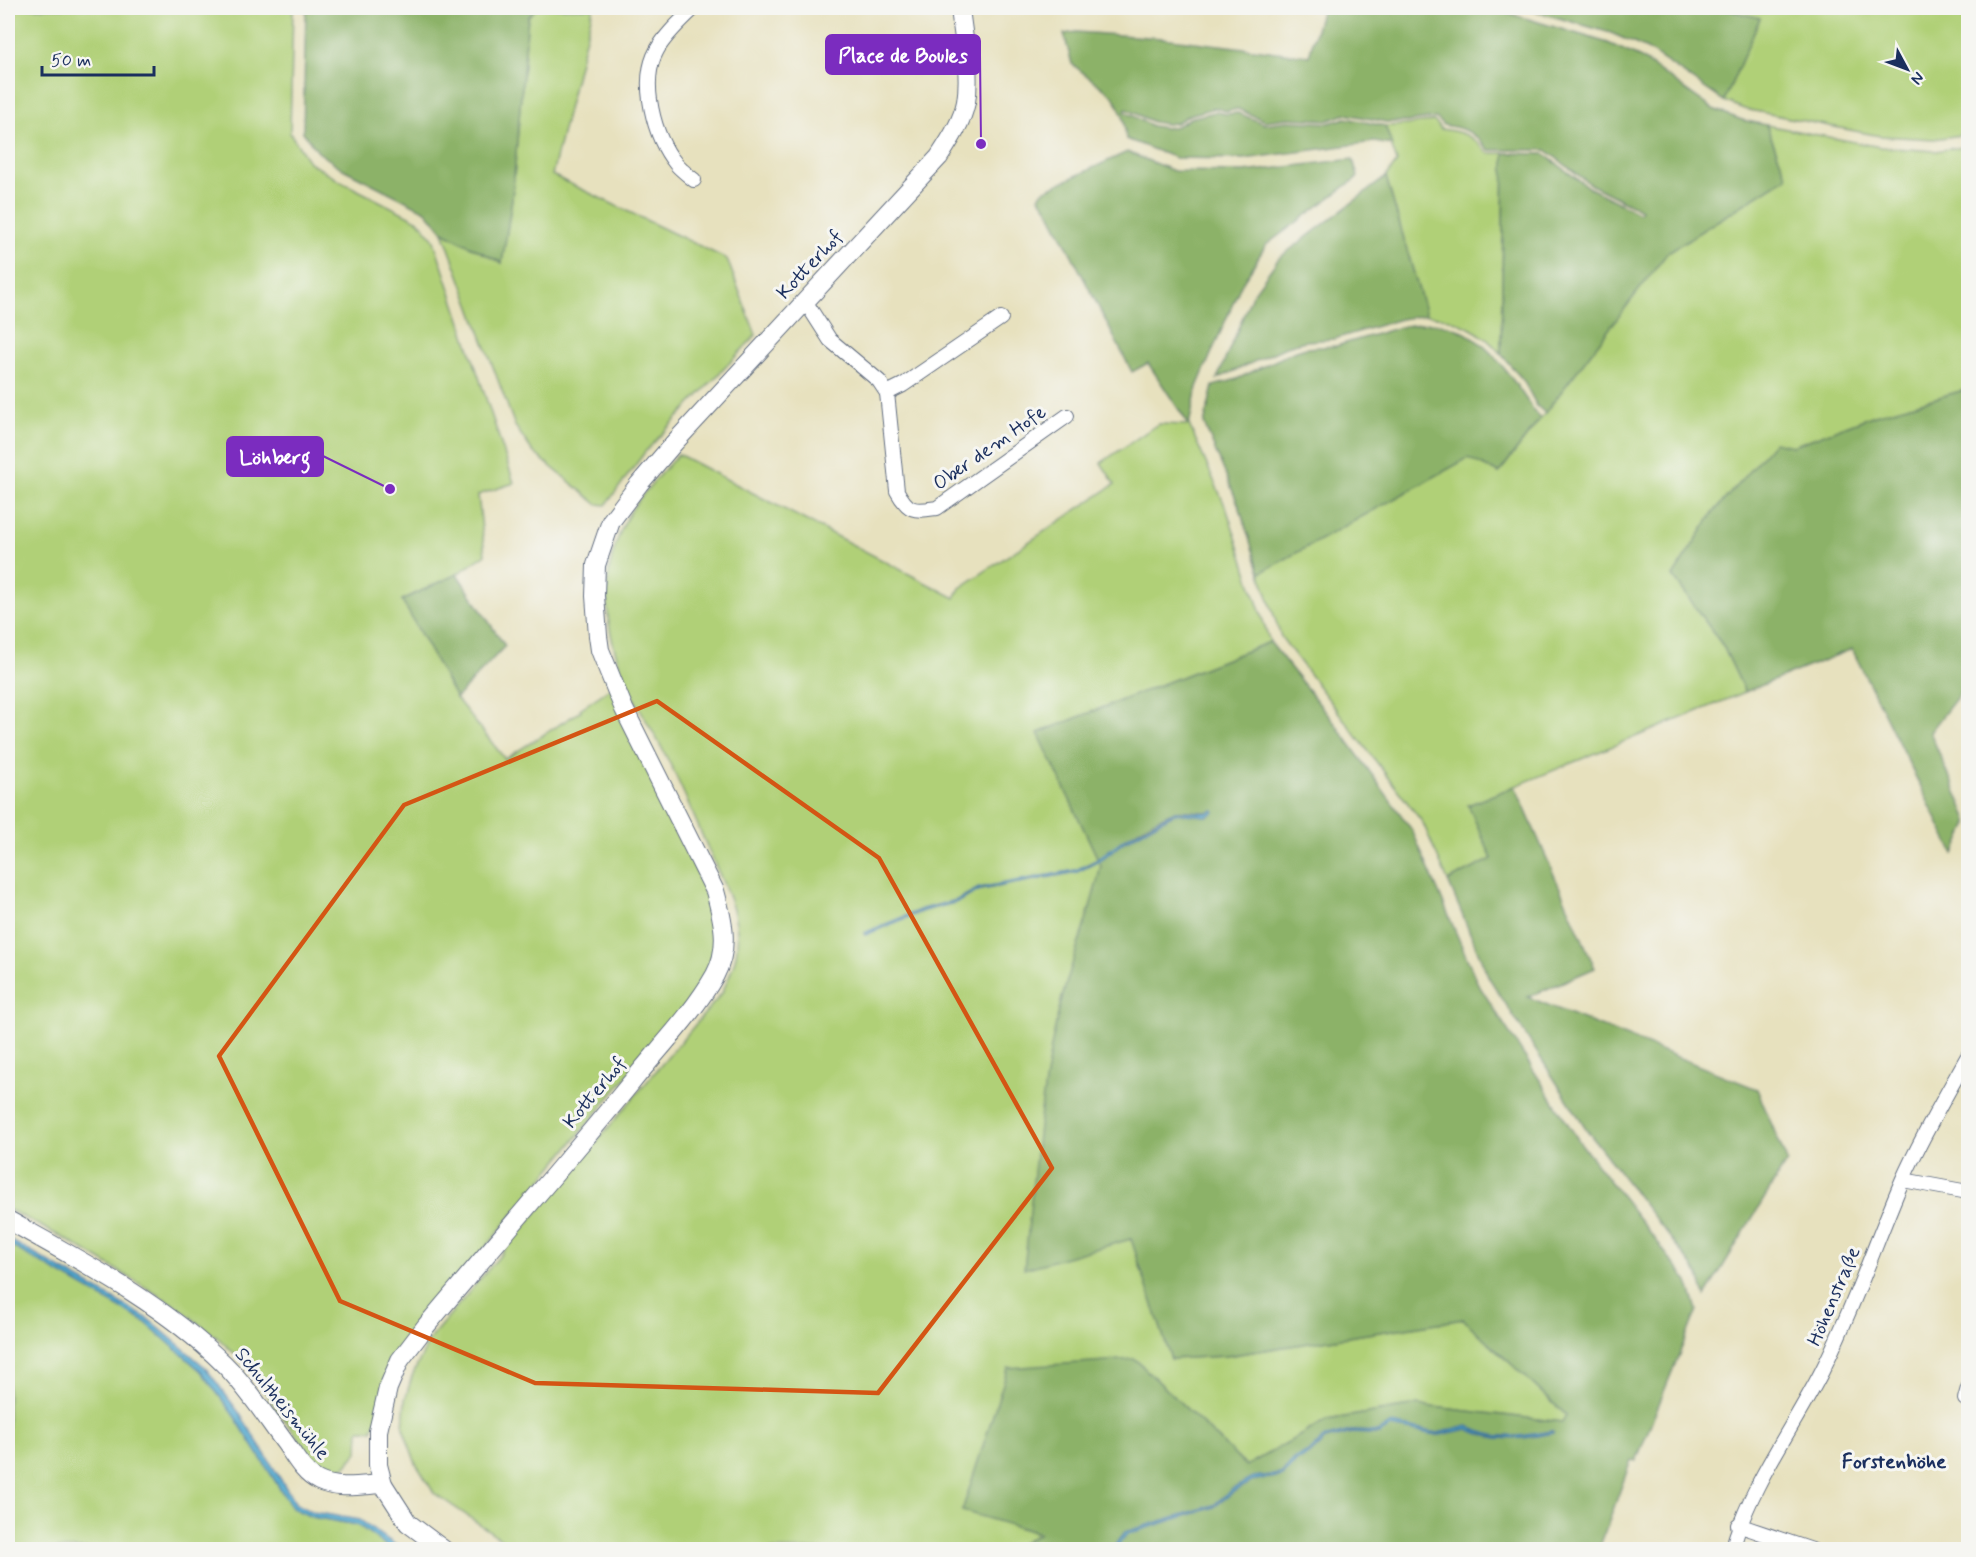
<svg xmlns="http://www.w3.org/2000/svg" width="1976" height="1557" font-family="Mynerve,sans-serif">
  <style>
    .green { fill: #b0d077; stroke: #66806a; stroke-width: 1.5 }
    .forest { fill: #8cb268; stroke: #547063; stroke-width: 1.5 }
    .water { fill: #52aacf; stroke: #366c96; stroke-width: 1.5 }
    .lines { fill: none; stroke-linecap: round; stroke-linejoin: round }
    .minor-casing { stroke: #626d80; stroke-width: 16 }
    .tertiary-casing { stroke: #626d80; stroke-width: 20 }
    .minor { stroke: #fff; stroke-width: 14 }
    .tertiary { stroke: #fff; stroke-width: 18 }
    .marked { fill: none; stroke: #d45514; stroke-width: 4.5; stroke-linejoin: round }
    .labels { text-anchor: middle; stroke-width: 6; stroke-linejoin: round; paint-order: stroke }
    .street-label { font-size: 20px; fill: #1b2f5e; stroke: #f6f6f2 }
    .neighbourhood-label { font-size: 21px; font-weight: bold; fill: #1b2f5e; stroke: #f6f6f2 }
    .leader { fill: none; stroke: #7b2cbf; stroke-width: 2 }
    .callout-dot { fill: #7b2cbf; stroke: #f6f6f2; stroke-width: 2 }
    .callout { fill: #7b2cbf; stroke: #7b2cbf; stroke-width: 2 }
    .callout-label { font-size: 21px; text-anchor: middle; font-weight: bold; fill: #fff }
  </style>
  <rect width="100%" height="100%" fill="#f6f6f2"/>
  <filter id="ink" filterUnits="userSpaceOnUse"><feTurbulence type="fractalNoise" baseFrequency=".0167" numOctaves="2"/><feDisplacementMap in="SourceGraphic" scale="12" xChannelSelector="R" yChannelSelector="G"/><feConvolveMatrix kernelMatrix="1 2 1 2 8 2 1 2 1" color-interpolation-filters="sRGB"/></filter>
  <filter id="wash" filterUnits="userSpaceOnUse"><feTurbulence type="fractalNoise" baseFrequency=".008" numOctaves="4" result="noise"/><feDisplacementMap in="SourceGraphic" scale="24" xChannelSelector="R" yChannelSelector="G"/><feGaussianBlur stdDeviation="1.35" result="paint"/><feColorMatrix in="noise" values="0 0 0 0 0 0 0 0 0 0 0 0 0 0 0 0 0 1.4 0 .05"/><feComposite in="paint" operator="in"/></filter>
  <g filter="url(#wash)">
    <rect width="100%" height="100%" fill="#e7e1be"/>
    <g class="green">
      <polygon points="8,8 293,8 290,133 309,162 338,180 419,221 433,238 514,483 478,495 485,555 457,574 402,600 456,698 505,759 581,711 580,709 611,688 721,923 712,973 422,1325 372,1430 359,1430 358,1452 345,1467 328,1469 312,1458 245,1364 219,1339 175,1305 67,1240 8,1209"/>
      <polygon points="537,8 593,8 552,175 727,259 756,335 645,452 606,505 597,504 533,452 515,426 443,232 502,263 512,199 528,16"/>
      <polygon points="1719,8 1968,8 1968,134 1934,139 1880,136 1744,109 1724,101 1760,18"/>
      <path d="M1434,121L1441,129C1464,132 1472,135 1488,153H1504L1501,354C1483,331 1455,318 1426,315L1386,177L1397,162L1385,126L1406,125Z"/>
      <polygon points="1766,125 1880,147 1935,151 1968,146 1968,389 1875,415 1793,446 1673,576 1723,646 1745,692 1469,805 1492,859 1448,881 1423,823 1281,637 1260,573 1468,458 1499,473 1668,252 1787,177"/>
      <path d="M1158,424L1189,425L1227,510L1270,642L1039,733L1098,859L1076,870L979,888L957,900L922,909L864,934L865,935L923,911L958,902L980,890L1077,872L1099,861L1101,865L1093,901L1061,1001L1048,1066L1131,1238L1171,1359L1226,1356L1463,1319L1566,1415L1562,1422L1416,1405L1327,1420L1246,1466L1135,1359L962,1510L1040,1534L1013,1550L516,1549L434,1493L416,1464L403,1428L405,1400L412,1376L431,1337L722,993C727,981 734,968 736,955C743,918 723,884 709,851C695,819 682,787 666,756C654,732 638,709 627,684C602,626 598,571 629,514C642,492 662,473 678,454L955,598L960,588L1115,484L1101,463Z"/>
      <polygon points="8,1244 145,1322 201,1371 235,1417 292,1508 312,1517 358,1525 391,1549 8,1549"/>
    </g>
    <g class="forest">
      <polygon points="306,8 537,8 528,17 512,199 502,263 443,232 426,211 343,169 318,152 303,132"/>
      <path d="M1322,8H1498L1505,12L1608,43L1641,58L1713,109L1742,120L1766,125L1787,177L1668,252L1545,413L1537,406L1523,380L1501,354L1504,153L1544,154L1588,187L1639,213L1641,210L1590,184L1546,150H1489C1474,132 1465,128 1443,125L1436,118L1406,122H1386L1346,114L1329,120L1287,118L1265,121L1238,109L1227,111L1215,108L1189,115L1176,123L1166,124L1153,122L1126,109L1125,112L1152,126L1166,128L1177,126L1190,118L1215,112L1227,114L1238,113L1265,124L1287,121L1329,123L1346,118L1385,126L1392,145L1374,142L1244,159L1176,158L1126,139L1123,116L1113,96L1072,64L1064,34L1076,32L1162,38L1309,56Z"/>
      <polygon points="1523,8 1719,8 1760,18 1724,101 1647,49 1611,33"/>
      <polygon points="1127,152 1174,171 1244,172 1353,159 1358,177 1266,245 1240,287 1209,359 1197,387 1189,425 1148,363 1132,372 1048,209 1039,197 1043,191"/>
      <polygon points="1386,177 1426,315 1401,319 1334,339 1305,341 1290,345 1217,379 1252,295 1279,258"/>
      <path d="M1428,323C1485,324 1511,380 1540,419L1499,473L1468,458L1260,573L1239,506L1204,424L1213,386L1237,379L1293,352L1306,348L1336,346L1404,326Z"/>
      <polygon points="1968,389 1968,683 1930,732 1968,820 1968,824 1954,854 1852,649 1745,692 1723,646 1673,576 1713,513 1774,442 1793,446 1875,415"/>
      <polygon points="457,574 505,646 456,698 402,600"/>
      <path d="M1270,642L1336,725L1412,830L1478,984L1579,1141L1688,1282L1697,1310L1636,1461L1631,1460L1599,1549H1115L1126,1534L1214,1507L1233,1492L1255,1480L1283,1476L1297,1460L1310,1454L1325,1440L1351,1433L1379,1434L1390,1426L1438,1435L1468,1429C1496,1443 1523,1439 1553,1433L1552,1431L1521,1437L1484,1435L1468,1426L1438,1433L1390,1424L1378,1432L1351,1431L1324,1438L1309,1452L1295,1458L1282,1474L1254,1477L1231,1490L1214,1505L1125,1532L1112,1549H1013L1039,1533L962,1511L1008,1368L1135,1359L1246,1466L1327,1420L1416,1405L1562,1422L1566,1415L1463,1319L1226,1356L1171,1359L1131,1239L1024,1269C1034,1181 1039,1088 1061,1002C1073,956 1091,912 1101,865L1099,861L1125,841L1175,813L1207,816L1214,810C1200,816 1186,807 1173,812C1149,820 1118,844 1098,859L1038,733Z"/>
      <polygon points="1515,786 1595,968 1528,997 1757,1089 1787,1161 1705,1296 1699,1275 1589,1133 1489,978 1448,881 1492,859 1468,805"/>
    </g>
    <g class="water">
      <polygon points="1214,810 1215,812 1207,816 1175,813 1125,841 1099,861 1077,872 980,890 958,902 923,911 865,935 864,933 922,909 957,900 979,888 1076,870 1096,860 1124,839 1175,811 1206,813"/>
      <polygon points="8,1239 147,1318 205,1367 240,1414 296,1504 313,1512 360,1520 401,1549 391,1549 358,1525 312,1517 292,1508 235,1417 201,1371 145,1322 8,1244"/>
      <path d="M1390,1424L1438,1433L1468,1426C1497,1442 1522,1436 1553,1431V1433C1523,1439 1496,1443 1468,1429L1438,1435L1390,1427L1379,1434L1351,1433L1325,1440L1310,1454L1297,1460L1283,1476L1255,1480L1233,1492L1214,1507L1127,1534L1115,1549H1112L1125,1532L1214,1505L1231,1490L1254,1477L1282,1474L1295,1458L1309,1452L1324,1438L1351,1431L1378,1432Z"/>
    </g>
  </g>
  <g filter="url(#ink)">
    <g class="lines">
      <defs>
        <g id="minor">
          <path d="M694,8C681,21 666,34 657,50C639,82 654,137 676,164C681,170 688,175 694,180"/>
          <path d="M805,301L830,340L879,381L887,393L897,491C909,513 915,511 937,508L1067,416"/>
          <polyline points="887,393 903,385 1001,318"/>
          <polyline points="1903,1180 1968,1192"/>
          <polyline points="1965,1399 1968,1388"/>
          <polyline points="1738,1525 1812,1550"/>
          <path d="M1732,1550C1750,1485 1792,1430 1822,1371C1853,1309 1875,1244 1902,1181C1921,1138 1945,1097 1968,1056"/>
        </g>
        <g id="tertiary">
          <path d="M8,1220C83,1262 162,1303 224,1364C248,1388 266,1417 286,1444C295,1457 304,1474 319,1481C338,1490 363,1485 383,1484"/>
          <path d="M444,1550L408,1523L383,1484L378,1465V1431L388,1388L400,1360L426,1326C494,1245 564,1165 631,1083C659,1048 693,1014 715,975C730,947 723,920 715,891L624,709L600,650L598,636L595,596L596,565L611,521L639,484L674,443L939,157C950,140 962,122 966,102C971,72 963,37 960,8"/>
        </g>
      </defs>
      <use href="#minor" class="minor-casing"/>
      <use href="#tertiary" class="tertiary-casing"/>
      <use href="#minor" class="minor"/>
      <use href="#tertiary" class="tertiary"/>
    </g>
  </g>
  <path class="marked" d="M657,701L879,858L1052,1168L878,1393L535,1383L340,1301L219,1056L404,805Z"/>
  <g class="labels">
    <g class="street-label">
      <text transform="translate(809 264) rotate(-47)" y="7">Kotterhof</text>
      <text transform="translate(989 447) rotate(-35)" y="7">Ober dem Hofe</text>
      <text transform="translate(594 1092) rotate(-50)" y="7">Kotterhof</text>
      <text transform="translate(1833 1296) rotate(-67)" y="7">Höhenstraße</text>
      <text transform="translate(283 1403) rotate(51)" y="7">Schultheismühle</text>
    </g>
    <g class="neighbourhood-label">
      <text x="1894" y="1468">Forstenhöhe</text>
    </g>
  </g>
  <path class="leader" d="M981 144L980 55M390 489L323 456"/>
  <g class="callout-dot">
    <circle cx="981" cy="144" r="6"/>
    <circle cx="390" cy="489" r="6"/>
  </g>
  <g class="callout">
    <rect x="826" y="35" width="154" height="39" rx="6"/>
    <rect x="227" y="437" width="96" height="39" rx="6"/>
  </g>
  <g class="callout-label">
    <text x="903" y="62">Place de Boules</text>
    <text x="275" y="464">Löhberg</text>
  </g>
  <rect width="1976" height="1557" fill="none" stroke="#f6f6f2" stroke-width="30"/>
  <g transform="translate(1907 69) rotate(131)" stroke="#f6f6f2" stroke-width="4.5" paint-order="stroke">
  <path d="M0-4.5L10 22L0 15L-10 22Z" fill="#1b2f5e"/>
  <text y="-9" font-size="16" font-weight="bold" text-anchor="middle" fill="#1b2f5e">N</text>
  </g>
  <path d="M42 66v9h112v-9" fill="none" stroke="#1b2f5e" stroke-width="3"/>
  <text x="51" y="66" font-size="18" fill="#1b2f5e" stroke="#f6f6f2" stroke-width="4.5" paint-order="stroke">50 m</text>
</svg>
